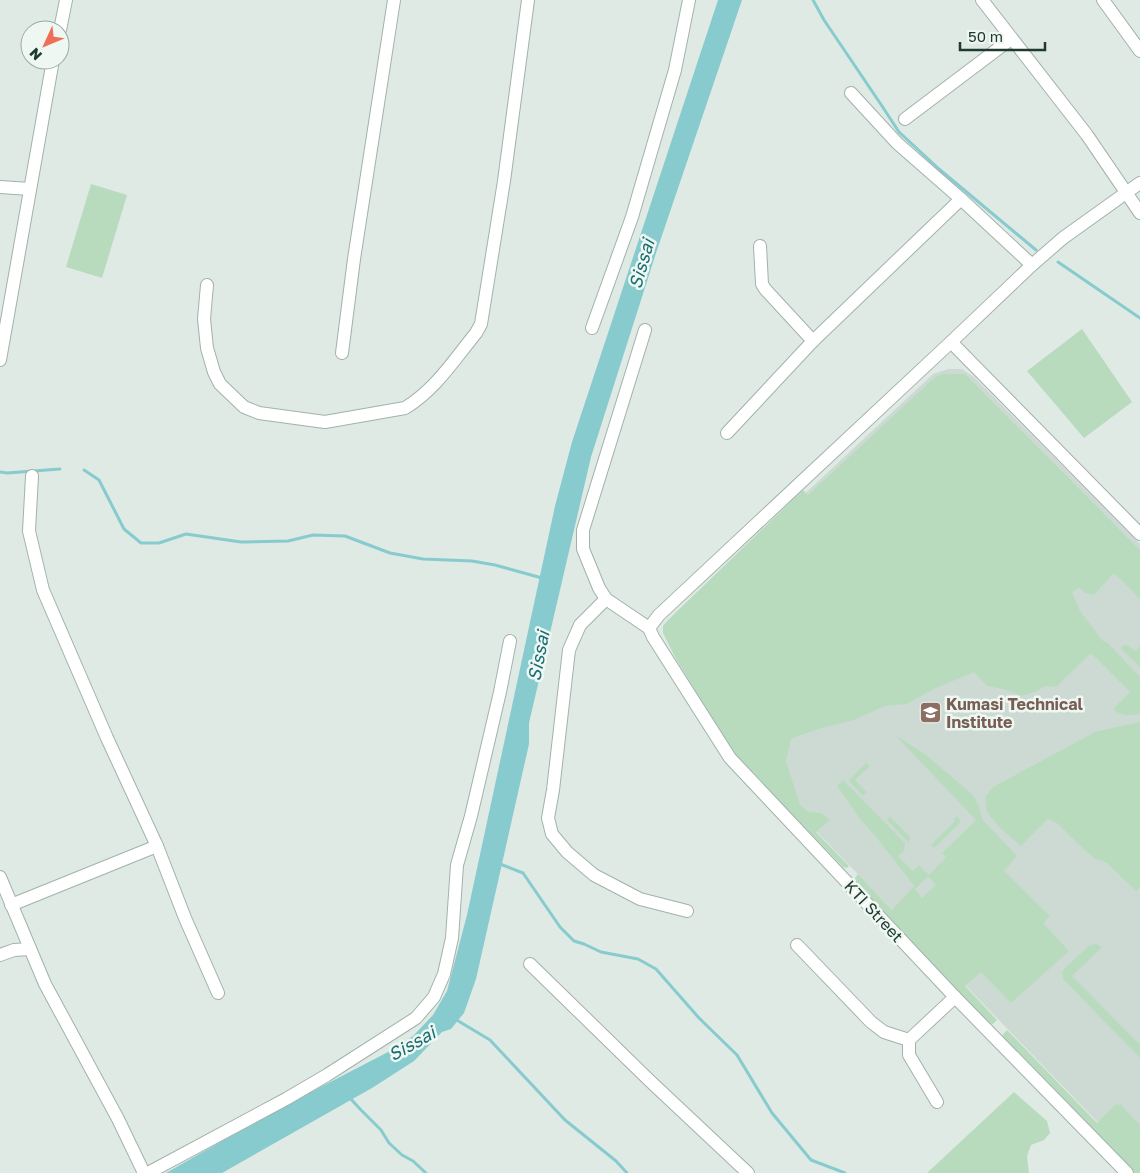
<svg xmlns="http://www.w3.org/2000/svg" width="1140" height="1173" font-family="'Golos Text',sans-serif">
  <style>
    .built { fill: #cddad3 }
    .green { fill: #b8dbbe; fill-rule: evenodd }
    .water { fill: #87cbcf }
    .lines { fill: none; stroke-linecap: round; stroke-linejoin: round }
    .stream { stroke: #87cbcf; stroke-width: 3 }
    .minor-casing { stroke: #a2b2aa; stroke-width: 14 }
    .minor { stroke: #fff; stroke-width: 12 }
    .labels { text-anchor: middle; stroke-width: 5; stroke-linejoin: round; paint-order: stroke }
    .education-label { font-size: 16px; font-weight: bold; fill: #785e54; stroke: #eff7f2; text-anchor: start }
    .street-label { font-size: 16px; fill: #203a30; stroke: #eff7f2 }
    .water-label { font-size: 18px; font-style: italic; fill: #1c6e74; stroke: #eff7f2 }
  </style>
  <rect width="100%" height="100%" fill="#dfeae4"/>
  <polygon class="built" points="948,369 962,369 974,377 1140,544 1140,1166 759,772 674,616 933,374"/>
  <g class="green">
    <polygon points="91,184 127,195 102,278 66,267"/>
    <polygon points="1082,329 1132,402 1084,438 1027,371"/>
    <path d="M943,374H965L1140,550V599L1114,573L1094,595L1086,593L1079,588L1072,592L1080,611L1103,641L1108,643L1140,677V714C1131,716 1120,716 1113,709L1130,692L1091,653L1056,687L1045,686L1037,691L1022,696L1003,689L987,686L974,672L936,688L906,704L885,706L854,720L818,729L791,739L786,761L800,805L809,812L822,813L830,820L816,832L849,866L847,868L843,867L734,754L676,659L663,633V626L668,620L803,490L808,495L935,377Z"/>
    <polygon points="1127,645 1136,651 1140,645 1140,667 1121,649 1122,646"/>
    <polygon points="1140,722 1140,887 1136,891 1107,863 1094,858 1077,843 1057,823 1048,819 1021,846 997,825 987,812 985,797 993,787 1095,732"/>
    <path d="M894,734L926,755L973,795L978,804L983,820L1017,856L1004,871L1050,916L1043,923L1069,951L1011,1003L981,972L965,986L997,1020L993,1024L988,1023L856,882L855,878L858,874L892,910L914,886L876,837L860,819L837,786L843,780L905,843L904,851L898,856L913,871L919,865L929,875L946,857L942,853L976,820ZM928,876L936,885L922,898L915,889Z"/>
    <polygon points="866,763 870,766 855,780 867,792 863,796 851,783 849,780"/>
    <polygon points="890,816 911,838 908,842 887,820"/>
    <polygon points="957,816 961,822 934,848 931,845 955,821 954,819"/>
    <polygon points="1096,944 1102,947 1072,976 1140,1045 1140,1058 1063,979 1062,972 1065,968 1090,945"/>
    <polygon points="1007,1030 1097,1123 1116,1104 1118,1106 1120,1104 1140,1125 1140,1173 1131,1173 1001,1037"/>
    <polygon points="1014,1092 1047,1121 1050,1133 1044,1140 1031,1145 1027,1156 1029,1173 927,1173"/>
  </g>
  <polygon class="water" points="718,0 742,0 656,253 591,457 529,723 529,744 476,979 464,1013 451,1029 442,1032 414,1061 372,1088 222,1173 166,1173 282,1107 390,1051 413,1036 433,1015 447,991 467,915 555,506 572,442"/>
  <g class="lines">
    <g class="stream">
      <polyline points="813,0 824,20 882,106 899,132 939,169 1036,250"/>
      <polyline points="1058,262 1140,318"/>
      <polyline points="84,470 99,480 124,529 141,543 159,543 186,534 241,542 288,541 313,535 345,536 390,553 423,559 472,561 495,565 542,578"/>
      <polyline points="0,472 7,473 60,469"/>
      <polyline points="500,864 523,873 560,927 574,941 584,944 601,952 638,959 656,969 699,1018 737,1055 772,1113 811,1160 845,1173"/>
      <polyline points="455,1019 490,1040 565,1120 616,1161 627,1173"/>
      <polyline points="349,1097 361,1110 381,1130 389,1143 402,1155 413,1161 426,1173"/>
    </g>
    <defs>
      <g id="minor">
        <polyline points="982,0 1087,135 1140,213"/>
        <polyline points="1103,0 1140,51"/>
        <polyline points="60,30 66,0"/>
        <polyline points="851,93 897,143 961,199 1032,265"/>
        <polyline points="905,119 1011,39"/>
        <polyline points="0,187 30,189"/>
        <polyline points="760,246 762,284 765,289 813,341"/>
        <path d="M207,285L204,319L207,348L214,372L220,384L244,407L259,413L325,422L405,408C435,390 454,360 476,333L481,324L504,181L528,0"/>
        <polyline points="592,328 632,217 675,70 689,0"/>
        <polyline points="645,330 583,530 583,549 599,588 606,599 649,628"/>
        <polyline points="951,342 1140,534"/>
        <polyline points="342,353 354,259 394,0"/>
        <polyline points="0,360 53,60"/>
        <polyline points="727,433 813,341 961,199"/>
        <polyline points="32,476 29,531 43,590 107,738 157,846 185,918 218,993"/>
        <polyline points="606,599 580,625 569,650 553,790 548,818 552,834 567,852 594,875 640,899 687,911"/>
        <polyline points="649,628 653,637 730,758 955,997 1127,1173"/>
        <polyline points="649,628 659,615 951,342 1032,265 1063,238 1140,183"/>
        <polyline points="0,877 45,984 118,1119 144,1173"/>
        <polyline points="11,905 157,846"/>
        <polyline points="797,945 871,1022 884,1032 909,1040"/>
        <polyline points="0,955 14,950 30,949"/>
        <polyline points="530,964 650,1081 748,1173"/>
        <polyline points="937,1102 909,1055 909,1040 955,997"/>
        <polyline points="148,1173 286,1099 327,1075 416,1018 434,997 444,974 452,938 457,865 471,816 500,692 510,641"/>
      </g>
    </defs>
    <use href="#minor" class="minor-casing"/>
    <use href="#minor" class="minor"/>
  </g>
  <defs>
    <symbol id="school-square" viewBox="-11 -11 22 22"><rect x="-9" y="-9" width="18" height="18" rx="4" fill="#8d6e63" stroke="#eff7f2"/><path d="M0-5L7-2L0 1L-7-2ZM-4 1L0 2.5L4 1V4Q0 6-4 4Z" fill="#fff"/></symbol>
  </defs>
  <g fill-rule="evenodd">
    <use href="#school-square" x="918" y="700" width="25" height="25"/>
  </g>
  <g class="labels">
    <g class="education-label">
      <text x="946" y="710">Kumasi Technical<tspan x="946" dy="18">Institute</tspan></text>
    </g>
    <g class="street-label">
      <text transform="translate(874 911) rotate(47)" y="6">KTI Street</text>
    </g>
    <g class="water-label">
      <text transform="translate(642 264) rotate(-74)" y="6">Sissai</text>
      <text transform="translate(539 656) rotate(-79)" y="6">Sissai</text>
      <text transform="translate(412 1044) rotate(-29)" y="6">Sissai</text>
    </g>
  </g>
  <g transform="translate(45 45) rotate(226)"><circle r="24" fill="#eff7f2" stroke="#9caba4"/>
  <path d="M0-4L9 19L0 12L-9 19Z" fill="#f06d57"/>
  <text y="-8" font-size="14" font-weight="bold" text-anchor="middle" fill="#203a30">N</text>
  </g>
  <path d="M960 42v8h85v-8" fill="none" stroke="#203a30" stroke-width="2.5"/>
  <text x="968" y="42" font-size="15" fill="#203a30" stroke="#eff7f2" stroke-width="4" paint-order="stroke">50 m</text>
</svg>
